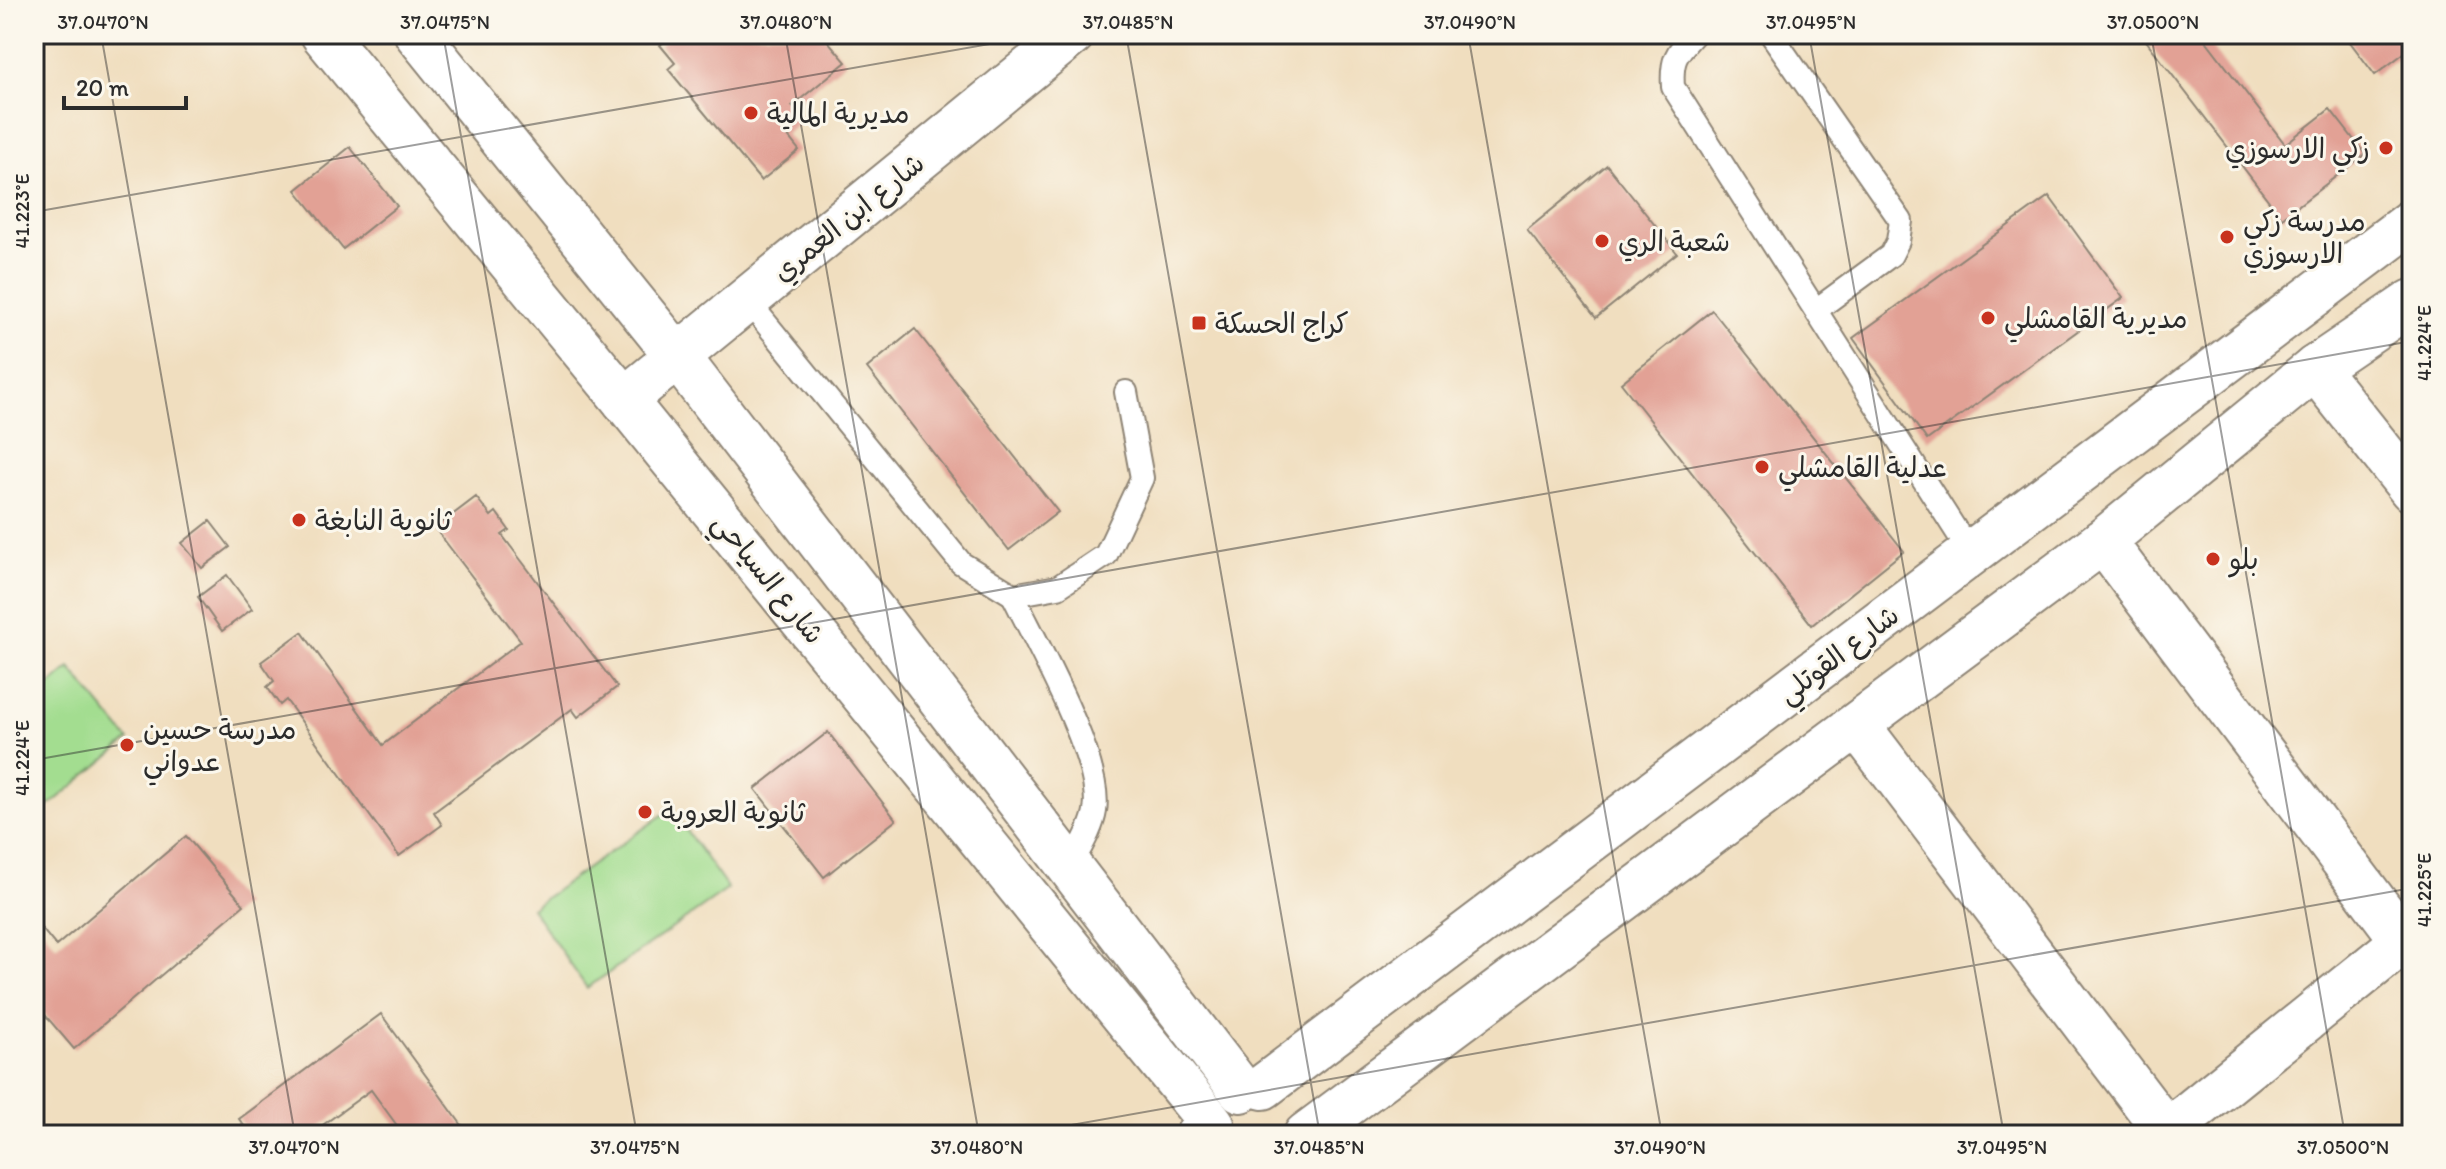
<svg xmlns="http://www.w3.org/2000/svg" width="2446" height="1169" font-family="Itim,'Playpen Sans Arabic',sans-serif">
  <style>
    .grass { fill: #a3dd90; stroke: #67845e; stroke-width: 2 }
    .building { fill: #e2a195 }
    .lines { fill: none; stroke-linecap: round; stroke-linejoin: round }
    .lane-casing { stroke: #8e8475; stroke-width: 26 }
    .street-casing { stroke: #8e8475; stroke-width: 48 }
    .secondary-casing { stroke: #8e8475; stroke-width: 48 }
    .lane { stroke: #fff; stroke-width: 22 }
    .street { stroke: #fff; stroke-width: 44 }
    .secondary { stroke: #fff; stroke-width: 44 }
    .ticks { fill: none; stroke: #2b2b2b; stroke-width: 2; stroke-opacity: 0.45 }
    .poi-dot { fill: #c8321e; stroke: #fbf7ec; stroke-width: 3 }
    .labels { text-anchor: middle; stroke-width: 6; stroke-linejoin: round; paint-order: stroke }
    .poi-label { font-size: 28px; fill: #2b2b2b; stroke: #fbf7ec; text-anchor: start }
    .street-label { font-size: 28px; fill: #2b2b2b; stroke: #fbf7ec }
    .neatline { fill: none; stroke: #2b2b2b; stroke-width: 3 }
    .ticks-label { font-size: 20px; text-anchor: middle; fill: #2b2b2b }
  </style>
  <rect width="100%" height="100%" fill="#fbf7ec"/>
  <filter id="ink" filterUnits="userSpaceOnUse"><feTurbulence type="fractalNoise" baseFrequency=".0125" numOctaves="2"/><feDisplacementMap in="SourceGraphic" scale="16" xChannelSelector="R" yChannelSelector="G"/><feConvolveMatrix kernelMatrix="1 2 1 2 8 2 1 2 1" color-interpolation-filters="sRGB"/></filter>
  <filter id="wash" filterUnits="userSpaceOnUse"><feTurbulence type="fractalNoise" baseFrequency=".006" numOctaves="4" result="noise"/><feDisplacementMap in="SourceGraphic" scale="32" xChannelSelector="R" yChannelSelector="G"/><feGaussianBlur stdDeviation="1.8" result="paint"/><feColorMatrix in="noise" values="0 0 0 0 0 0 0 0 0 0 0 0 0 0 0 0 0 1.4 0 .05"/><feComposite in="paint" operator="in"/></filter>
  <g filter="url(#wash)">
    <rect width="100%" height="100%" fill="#f0debf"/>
    <g class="grass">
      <path d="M568,34H632C609,53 593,42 568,34Z"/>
      <polygon points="70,668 129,740 34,818 34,698"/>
      <polygon points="671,809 728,889 587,988 531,908"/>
    </g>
    <g id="blocks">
      <g class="building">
        <polygon points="673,34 822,34 846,62 792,106 804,119 786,134 799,150 761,181 668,69 675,63 660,45"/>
        <polygon points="2141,34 2201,34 2285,144 2330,109 2365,154 2282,218"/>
        <polygon points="2344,34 2412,34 2412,47 2375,75"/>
        <polygon points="350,147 397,206 343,249 296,190"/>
        <polygon points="1607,165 1677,253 1596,318 1527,230"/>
        <polygon points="2049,196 2123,298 1927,440 1853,338"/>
        <polygon points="1712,310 1904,551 1812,625 1621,383"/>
        <polygon points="915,329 1058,512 1009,550 867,368"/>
        <polygon points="476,497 491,516 496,512 509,530 502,535 617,687 578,717 572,709 434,812 442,825 399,856 286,700 280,705 267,687 274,681 261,662 302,632 383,745 521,641 435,528"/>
        <polygon points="210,521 230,547 202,568 182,543"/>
        <polygon points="227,575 252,609 222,631 198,597"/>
        <polygon points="828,732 896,820 824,877 755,789"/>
        <polygon points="186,836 244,905 74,1049 34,1002 34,919 56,946"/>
        <polygon points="381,1014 469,1135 404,1135 371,1090 309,1135 251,1135 239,1119"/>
      </g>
    </g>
  </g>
  <g filter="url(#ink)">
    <use href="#blocks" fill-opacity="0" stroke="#8e8475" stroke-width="2"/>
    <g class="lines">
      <defs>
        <g id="lane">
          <path d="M1694,34C1676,54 1671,59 1673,87L1971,554"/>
          <polyline points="1771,34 1901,221 1898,241 1891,255 1816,310"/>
          <polyline points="747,300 961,563 1013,595 1058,587 1106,555 1142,478 1126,392"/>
          <path d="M1013,595C1036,643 1104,762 1095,811C1092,830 1078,851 1070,868"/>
        </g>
        <g id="street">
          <polyline points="2315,368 2412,490"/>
          <polyline points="624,400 1072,34"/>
          <polyline points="2103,541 2412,952"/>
          <polyline points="1858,726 2169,1135"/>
          <polyline points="2163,1135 2412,934"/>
        </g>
        <g id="secondary">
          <polyline points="323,34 624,400 1212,1124 1198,1135"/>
          <polyline points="417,34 678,357 1241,1090"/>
          <polyline points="1263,1087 2412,221"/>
          <polyline points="1306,1135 2103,541 2315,368 2412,302"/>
        </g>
      </defs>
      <use href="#lane" class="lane-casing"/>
      <use href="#street" class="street-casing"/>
      <use href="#secondary" class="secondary-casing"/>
      <use href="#lane" class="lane"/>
      <use href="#street" class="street"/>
      <use href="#secondary" class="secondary"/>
    </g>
  </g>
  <path class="ticks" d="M101,34L295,1135M443,34L637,1135M785,34L979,1135M1126,34L1320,1135M1468,34L1662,1135M1809,34L2004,1135M2151,34L2345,1135M34,212L1046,34M34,760L2412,341M1014,1135L2412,888"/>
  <g class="poi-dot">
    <circle cx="751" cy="113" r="8"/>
    <circle cx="2386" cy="148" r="8"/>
    <circle cx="2227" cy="237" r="8"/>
    <circle cx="1602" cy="241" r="8"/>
    <circle cx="1988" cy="318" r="8"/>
    <rect x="1191" y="315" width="16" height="16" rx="4"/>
    <circle cx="1762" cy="467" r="8"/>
    <circle cx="299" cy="520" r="8"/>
    <circle cx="2213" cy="559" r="8"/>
    <circle cx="127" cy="745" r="8"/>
    <circle cx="645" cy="812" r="8"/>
  </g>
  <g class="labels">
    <g class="poi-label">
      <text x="767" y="123">مديرية المالية</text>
      <text x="2370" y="158" text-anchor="end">زكي الارسوزي</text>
      <text x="2243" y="231">مدرسة زكي<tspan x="2243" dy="32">الارسوزي</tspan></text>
      <text x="1618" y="251">شعبة الري</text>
      <text x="2004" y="328">مديرية القامشلي</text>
      <text x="1215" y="333">كراج الحسكة</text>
      <text x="1778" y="477">عدلية القامشلي</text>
      <text x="315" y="530">ثانوية النابغة</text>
      <text x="2229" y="569">بلو</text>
      <text x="143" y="739">مدرسة حسين<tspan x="143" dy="32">عدواني</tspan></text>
      <text x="661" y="822">ثانوية العروبة</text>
    </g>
    <g class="street-label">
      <text transform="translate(848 217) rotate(-39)" y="10">شارع ابن العمري</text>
      <text transform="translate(769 578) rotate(51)" y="10">شارع السياحي</text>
      <text transform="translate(1838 654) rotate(-37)" y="10">شارع القوتلي</text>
    </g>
  </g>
  <rect width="2446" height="1169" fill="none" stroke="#fbf7ec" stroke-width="88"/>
  <path d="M64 96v12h122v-12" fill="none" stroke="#2b2b2b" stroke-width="4"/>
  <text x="76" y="96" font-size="24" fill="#2b2b2b" stroke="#fbf7ec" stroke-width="6" paint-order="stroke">20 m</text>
  <rect x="44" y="44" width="2358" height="1081" class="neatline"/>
  <g class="ticks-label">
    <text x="103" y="29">37.0470°N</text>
    <text x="445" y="29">37.0475°N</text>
    <text x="786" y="29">37.0480°N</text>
    <text x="1128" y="29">37.0485°N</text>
    <text x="1470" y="29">37.0490°N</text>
    <text x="1811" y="29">37.0495°N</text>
    <text x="2153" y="29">37.0500°N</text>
    <text transform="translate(22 211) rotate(-90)" y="7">41.223°E</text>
    <text transform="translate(2424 343) rotate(-90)" y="7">41.224°E</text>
    <text transform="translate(22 758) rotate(-90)" y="7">41.224°E</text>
    <text transform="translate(2424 890) rotate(-90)" y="7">41.225°E</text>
    <text x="294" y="1154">37.0470°N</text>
    <text x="635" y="1154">37.0475°N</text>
    <text x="977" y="1154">37.0480°N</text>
    <text x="1319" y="1154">37.0485°N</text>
    <text x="1660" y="1154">37.0490°N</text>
    <text x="2002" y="1154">37.0495°N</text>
    <text x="2343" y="1154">37.0500°N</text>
  </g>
</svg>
